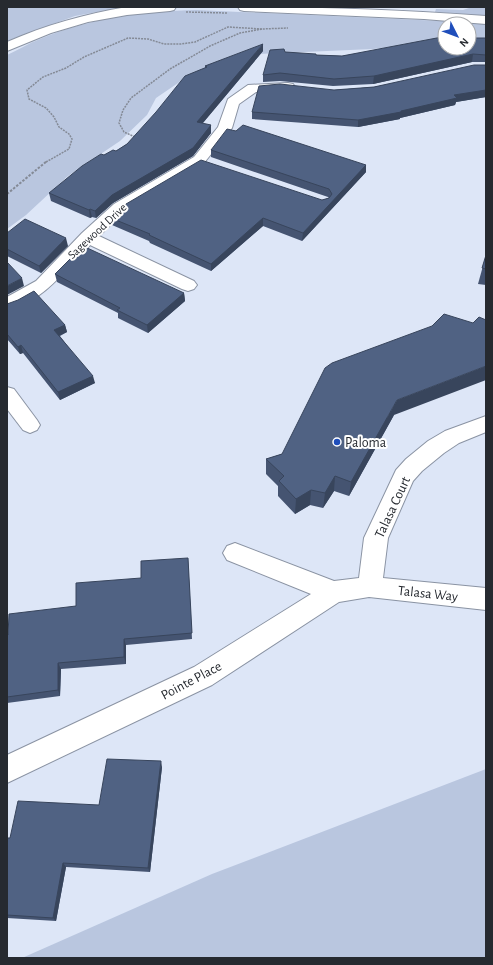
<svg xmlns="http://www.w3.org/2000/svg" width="493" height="965" font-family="'Alegreya Sans',sans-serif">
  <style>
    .green { fill: #b9c6df }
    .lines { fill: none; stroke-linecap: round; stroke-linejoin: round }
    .minor-casing { stroke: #8a93a3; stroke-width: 2 }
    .path-far1 { stroke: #848a96; stroke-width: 1.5; stroke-dasharray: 2 1; stroke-linecap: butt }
    .path { stroke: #848a96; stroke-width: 2; stroke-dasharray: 2.5 1.5; stroke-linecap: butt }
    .minor { fill: #fff; fill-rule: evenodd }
    .wall { fill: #455471 }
    .shaded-wall { fill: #38455c }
    .building { fill: #506283; stroke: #38455c }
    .poi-dot { fill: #1f4ebb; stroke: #fff; stroke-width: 1.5 }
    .labels { text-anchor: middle; stroke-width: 4; stroke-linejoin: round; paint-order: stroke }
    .far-street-label { font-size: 12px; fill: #262a30; stroke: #fff }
    .poi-label { font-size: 14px; fill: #262a30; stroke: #fff; text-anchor: start }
    .street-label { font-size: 14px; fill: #262a30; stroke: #fff }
  </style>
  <rect width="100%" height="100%" fill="#dde6f7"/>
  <g class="green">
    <polygon points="7,7 125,7 75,16 7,41"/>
    <polygon points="472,7 486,7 486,16 435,12 436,9 463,10"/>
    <path d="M197,10L486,23V41H469V24H445V42L373,49L258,54L181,81L156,98L147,115L120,141L68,176L26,215L7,229V55C18,50 29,43 40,39C90,18 144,11 197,10Z"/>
    <polygon points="486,769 486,958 22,958 212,874"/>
  </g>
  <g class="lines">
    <defs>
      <g id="minor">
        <path d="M127,7H176L174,10L170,11L127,15L88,22L51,33L7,51V42C46,25 85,14 127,7Z"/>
        <path d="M238,7C321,7 403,10 486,16V24L424,19L244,11L240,10Z"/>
        <path d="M288,83L293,84L295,87L293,90L256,92L239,104L232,128L204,163L126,210L99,236L194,281L197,285L194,289L188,291L182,289L90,245C66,270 42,302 7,311V297L36,281L82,233L114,204L194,157L218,127L228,99L248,85Z"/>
        <polygon points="7,387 14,389 37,420 40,425 37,430 30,433 23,430 7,409"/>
        <polygon points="486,416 486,432 459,443 444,453 422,471 413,481 388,538 383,578 486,588 486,610 369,597 339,602 212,685 7,783 7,755 194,667 311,594 227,560 223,553 227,546 235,543 334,581 359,578 364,538 396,470 406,459 428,441 445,431"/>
      </g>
    </defs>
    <use href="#minor" class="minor-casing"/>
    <g class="path-far1">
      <polyline points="186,12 227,13"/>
      <polyline points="135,137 124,132 119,123 123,110 131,98 170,69 210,46 240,33 262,29 288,28"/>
      <polyline points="46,162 69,149 72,139 69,134 59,127 54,117 46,108 29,99 27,90 43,77 66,68 84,57 128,38 148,39 164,44 181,44 195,42 228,27 262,29"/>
    </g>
    <polyline class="path" points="7,194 47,161"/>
    <use href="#minor" class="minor"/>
  </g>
  <g class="wall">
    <polygon points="486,38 486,62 472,62 373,84 333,86 280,81 263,82 263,75 285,52 316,55 342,56 443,39"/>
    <polygon points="263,51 202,124 211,133 193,156 113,203 96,218 92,217 90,218 51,201 49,193 104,155 116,151 127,144 205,68 205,66"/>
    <polygon points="486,65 486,97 456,102 455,105 400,118 400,119 358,127 252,119 252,112 334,90 374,87"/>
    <polygon points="211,150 366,165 366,172 302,241 263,226 211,271 150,243 149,241 112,225 111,218 322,200 329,198 328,197 211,157"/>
    <polygon points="7,233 68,246 41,273 7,256"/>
    <polygon points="486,255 486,285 478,284"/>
    <polygon points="55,274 184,293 185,301 148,333 118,318 118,313 57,282"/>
    <polygon points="7,304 65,325 67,332 60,336 95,383 60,400 23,353 20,354 7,339"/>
    <polygon points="394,415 349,496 334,491 323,508 310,505 295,514 278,496 278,486 266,474 266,459 282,454"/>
    <polygon points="188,558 192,639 126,645 126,664 61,669 60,696 7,703 7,635 76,606"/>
    <polygon points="162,767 150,872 66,867 56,921 7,918 7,838 10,838 99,805"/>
  </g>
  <g class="shaded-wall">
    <polygon points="263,44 263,51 197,130 197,122"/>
    <polygon points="473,54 472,62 373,84 374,76"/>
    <polygon points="486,90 486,97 456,102 455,105 400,118 400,119 358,127 358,120 401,111 454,95"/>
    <polygon points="211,125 211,133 193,156 113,203 96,218 95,211 112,195"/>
    <polygon points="366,165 366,172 302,241 303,233"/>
    <polygon points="90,209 92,217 90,218 89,210"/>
    <polygon points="263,218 263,226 211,271 211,264"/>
    <polygon points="66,238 68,246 41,273 39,266"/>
    <polygon points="22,278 24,286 7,295 7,286"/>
    <polygon points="184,293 185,301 148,333 147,325"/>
    <polygon points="65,325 67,332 56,337 54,330"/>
    <polygon points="21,345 23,353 20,354 18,347"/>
    <polygon points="486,366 486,380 394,415 349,496 351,482 397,400"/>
    <polygon points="93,376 95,383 60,400 58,392"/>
    <polygon points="335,476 334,491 323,508 325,493"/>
    <polygon points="311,490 310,505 295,514 296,499"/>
    <polygon points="124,639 126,645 126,664 124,657"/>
    <polygon points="58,663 61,669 60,696 58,690"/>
    <polygon points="161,761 162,767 150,872 148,868"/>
    <polygon points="63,863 66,867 56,921 53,918"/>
  </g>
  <g class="building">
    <polygon points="442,37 443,39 445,39 445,48 469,48 469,38 486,38 486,55 473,54 374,76 334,79 280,73 263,75 270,50 284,49 285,52 316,54 316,55 342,56"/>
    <polygon points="263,44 197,122 211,125 193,148 112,195 95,211 90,209 89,210 49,193 82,166 101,154 104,155 113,150 116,151 127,144 156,112 185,76 207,67 205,66"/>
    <polygon points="474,65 486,65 486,90 454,95 457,98 401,111 401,112 358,120 252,112 259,86 280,84 334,90 374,87"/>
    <polygon points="243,125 366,165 303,233 263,218 211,264 149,235 150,234 111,218 126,204 201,160 322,200 329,198 332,194 329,189 211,150 227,129 236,131"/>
    <polygon points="25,219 66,238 39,266 7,249 7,233"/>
    <polygon points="83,246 184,293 147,325 117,310 120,308 55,274"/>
    <polygon points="486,255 486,269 482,268"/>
    <polygon points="7,262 22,278 7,286"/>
    <polygon points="34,291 65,325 54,330 93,376 58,392 21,345 18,347 7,334 7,304 18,300"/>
    <polygon points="444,314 473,323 479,317 486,320 486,366 397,400 351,482 335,476 325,493 311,490 296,499 279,481 284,476 266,459 282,454 325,368 332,363 432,326"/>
    <polygon points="188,558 192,633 124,639 124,657 58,663 58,690 7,697 7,635 8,635 9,614 76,606 76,583 141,578 141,561"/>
    <polygon points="107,759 161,761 148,868 63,863 53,918 7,915 7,838 10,838 18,801 99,805"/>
  </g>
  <circle class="poi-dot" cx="337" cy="442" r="4"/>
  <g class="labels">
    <g class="far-street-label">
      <text transform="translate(97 231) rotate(-43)" y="4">Sagewood Drive</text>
    </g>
    <g class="poi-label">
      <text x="345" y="447">Paloma</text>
    </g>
    <g class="street-label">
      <text transform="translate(392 507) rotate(-65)" y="5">Talasa Court</text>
      <text transform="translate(428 593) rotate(6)" y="5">Talasa Way</text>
      <text transform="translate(191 680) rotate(-28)" y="5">Pointe Place</text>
    </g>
  </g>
  <rect width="493" height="965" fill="none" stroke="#262a30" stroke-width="16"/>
  <g transform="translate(457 36) rotate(132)"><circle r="19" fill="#ffffff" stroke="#a8aaac"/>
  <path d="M0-3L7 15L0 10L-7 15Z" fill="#1f4ebb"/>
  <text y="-6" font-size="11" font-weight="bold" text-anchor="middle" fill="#262a30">N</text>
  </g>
</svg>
